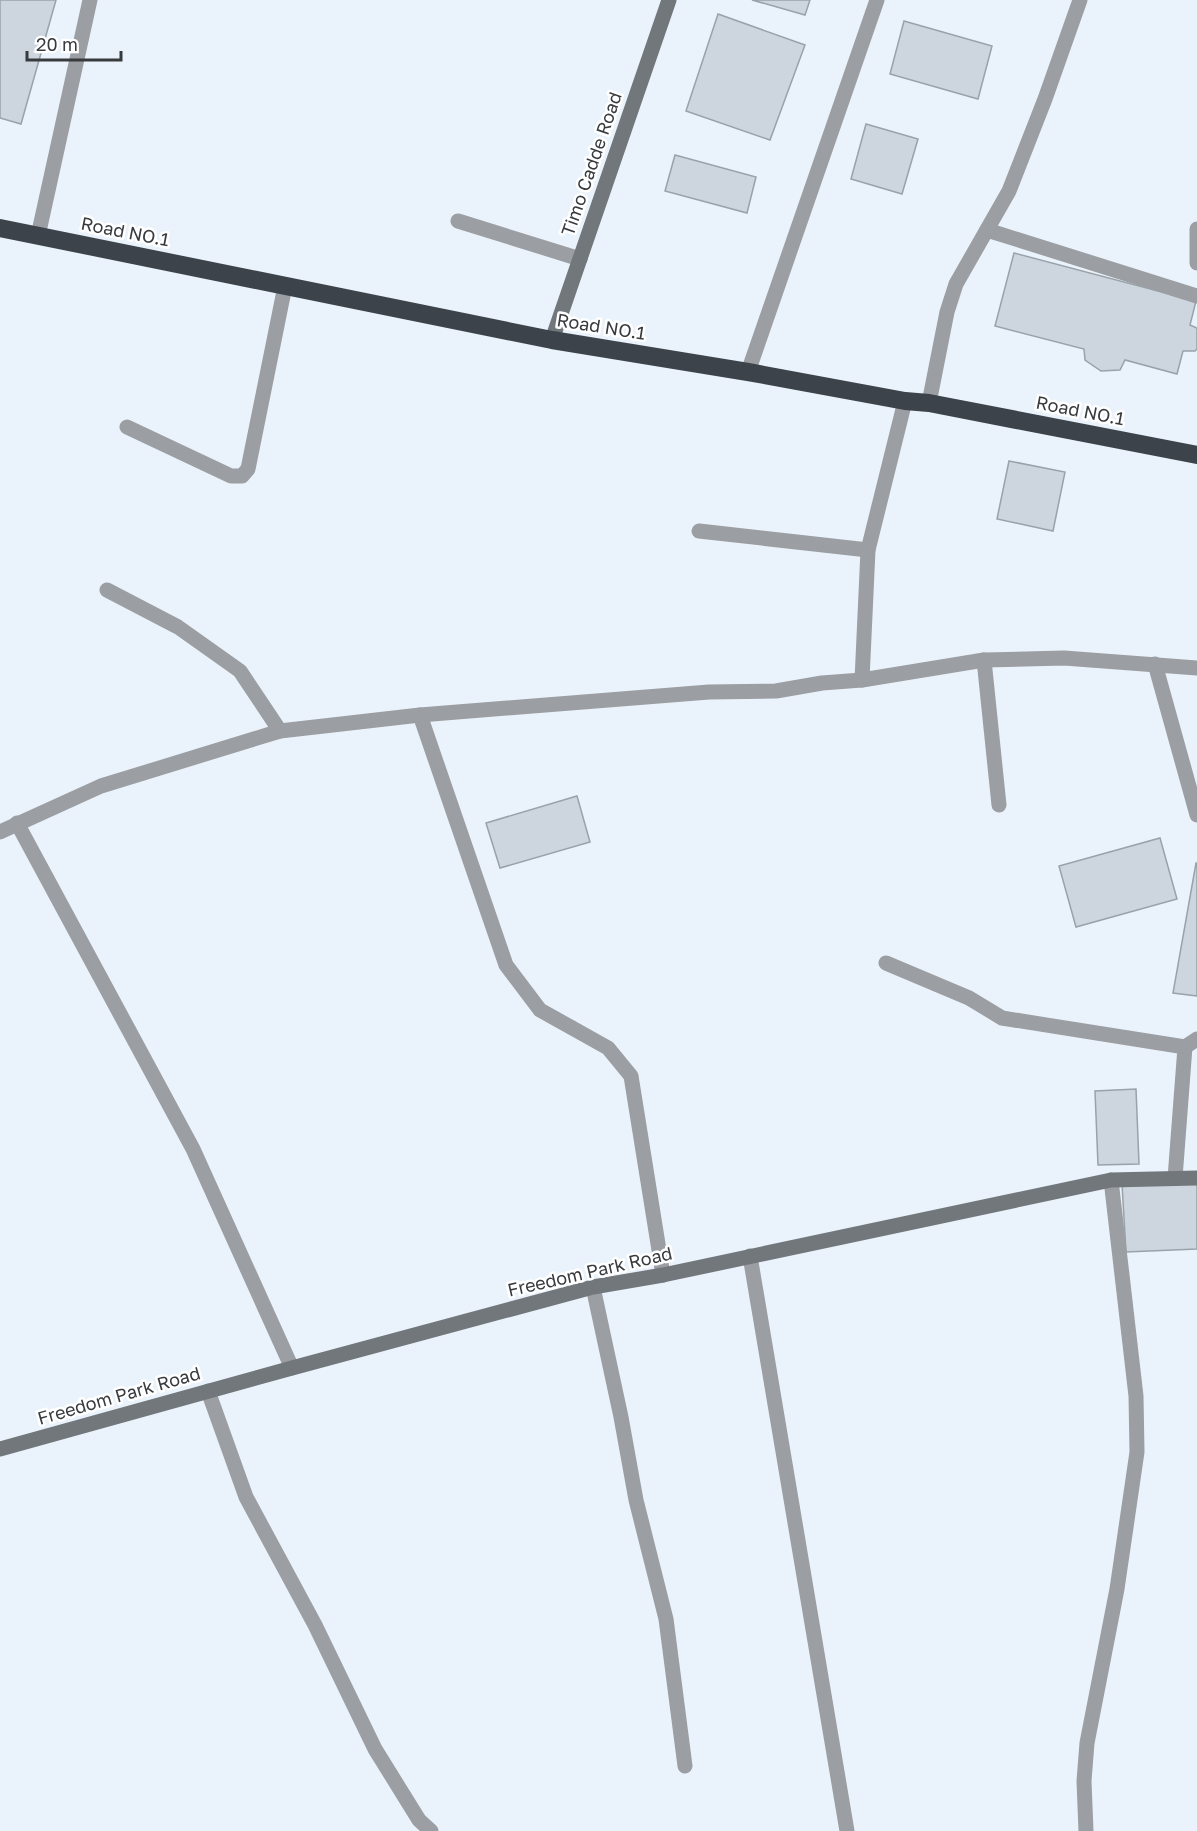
<svg xmlns="http://www.w3.org/2000/svg" width="1197" height="1831" font-family="'Golos Text',sans-serif">
  <style>
    .building { fill: #cdd6de; stroke: #99a1a9; stroke-width: 1.5 }
    .lines { fill: none; stroke-linecap: round; stroke-linejoin: round }
    .lane { stroke: #9b9ea2; stroke-width: 15 }
    .street { stroke: #9b9ea2; stroke-width: 15 }
    .secondary { stroke: #72777c; stroke-width: 15 }
    .highway { stroke: #3d434a; stroke-width: 18 }
    .labels { text-anchor: middle; stroke-width: 5; stroke-linejoin: round; paint-order: stroke }
    .street-label { font-size: 18px; fill: #373b3e; stroke: #fff }
  </style>
  <rect width="100%" height="100%" fill="#eaf3fb"/>
  <g class="building">
    <polygon points="0,0 56,0 21,124 0,118"/>
    <polygon points="752,0 810,0 805,15"/>
    <polygon points="718,14 805,45 770,140 686,111"/>
    <polygon points="904,21 992,46 978,99 890,74"/>
    <polygon points="866,124 918,139 902,194 851,179"/>
    <polygon points="675,155 756,177 747,213 665,191"/>
    <polygon points="1014,253 1196,301 1190,325 1197,328 1197,349 1195,351 1183,351 1177,374 1125,360 1120,370 1101,371 1085,360 1084,349 995,326"/>
    <polygon points="1009,461 1065,472 1053,531 997,519"/>
    <polygon points="577,796 590,842 500,868 486,823"/>
    <polygon points="1160,838 1177,899 1076,927 1059,866"/>
    <polygon points="1196,863 1197,863 1197,996 1173,993"/>
    <polygon points="1136,1089 1139,1164 1098,1165 1095,1091"/>
    <polygon points="1197,1181 1197,1249 1126,1252 1122,1184"/>
  </g>
  <g class="lines">
    <g class="lane">
      <polyline points="458,221 580,259"/>
      <polyline points="127,427 231,476 242,476 248,469 285,286"/>
      <polyline points="699,531 868,550"/>
      <polyline points="107,590 178,627 240,671 280,731"/>
      <polyline points="984,660 999,805"/>
    </g>
    <g class="street">
      <polyline points="1197,229 1197,263"/>
      <polyline points="987,230 1197,296"/>
      <polyline points="38,236 90,0"/>
      <polyline points="748,372 877,0"/>
      <polyline points="929,403 947,312 956,284 1009,191 1045,99 1080,0"/>
      <polyline points="1155,664 1197,815"/>
      <polyline points="862,680 984,660 1064,658 1197,668"/>
      <polyline points="420,715 506,965 540,1010 608,1048 631,1076 663,1275"/>
      <polyline points="17,823 193,1149 292,1368"/>
      <polyline points="0,832 101,786 280,731 420,715 709,692 776,691 822,683 862,680 868,550 905,401"/>
      <polyline points="886,963 969,998 1002,1018 1185,1047"/>
      <polyline points="1175,1178 1185,1047 1197,1039"/>
      <polyline points="750,1256 847,1831"/>
      <polyline points="593,1287 621,1417 636,1500 666,1619 685,1766"/>
      <polyline points="208,1391 246,1497 315,1625 375,1749 419,1820 431,1831"/>
      <polyline points="1086,1831 1084,1781 1087,1743 1117,1589 1137,1452 1136,1396 1111,1180"/>
    </g>
    <g class="secondary">
      <polyline points="552,340 669,0"/>
      <polyline points="0,1449 292,1368 593,1287 663,1275 1111,1180 1197,1178"/>
    </g>
    <polyline class="highway" points="0,228 552,340 748,372 905,401 929,403 1197,455"/>
  </g>
  <g class="labels">
    <g class="street-label">
      <text transform="translate(592 164) rotate(-71)" y="6">Timo Cadde Road</text>
      <text transform="translate(125 232) rotate(11)" y="6">Road NO.1</text>
      <text transform="translate(601 327) rotate(9)" y="6">Road NO.1</text>
      <text transform="translate(1080 411) rotate(11)" y="6">Road NO.1</text>
      <text transform="translate(590 1272) rotate(-13)" y="6">Freedom Park Road</text>
      <text transform="translate(119 1396) rotate(-16)" y="6">Freedom Park Road</text>
    </g>
  </g>
  <path d="M27 51v9h94v-9" fill="none" stroke="#373b3e" stroke-width="3"/>
  <text x="36" y="51" font-size="18" fill="#373b3e" stroke="#ffffff" stroke-width="4.5" paint-order="stroke">20 m</text>
</svg>
